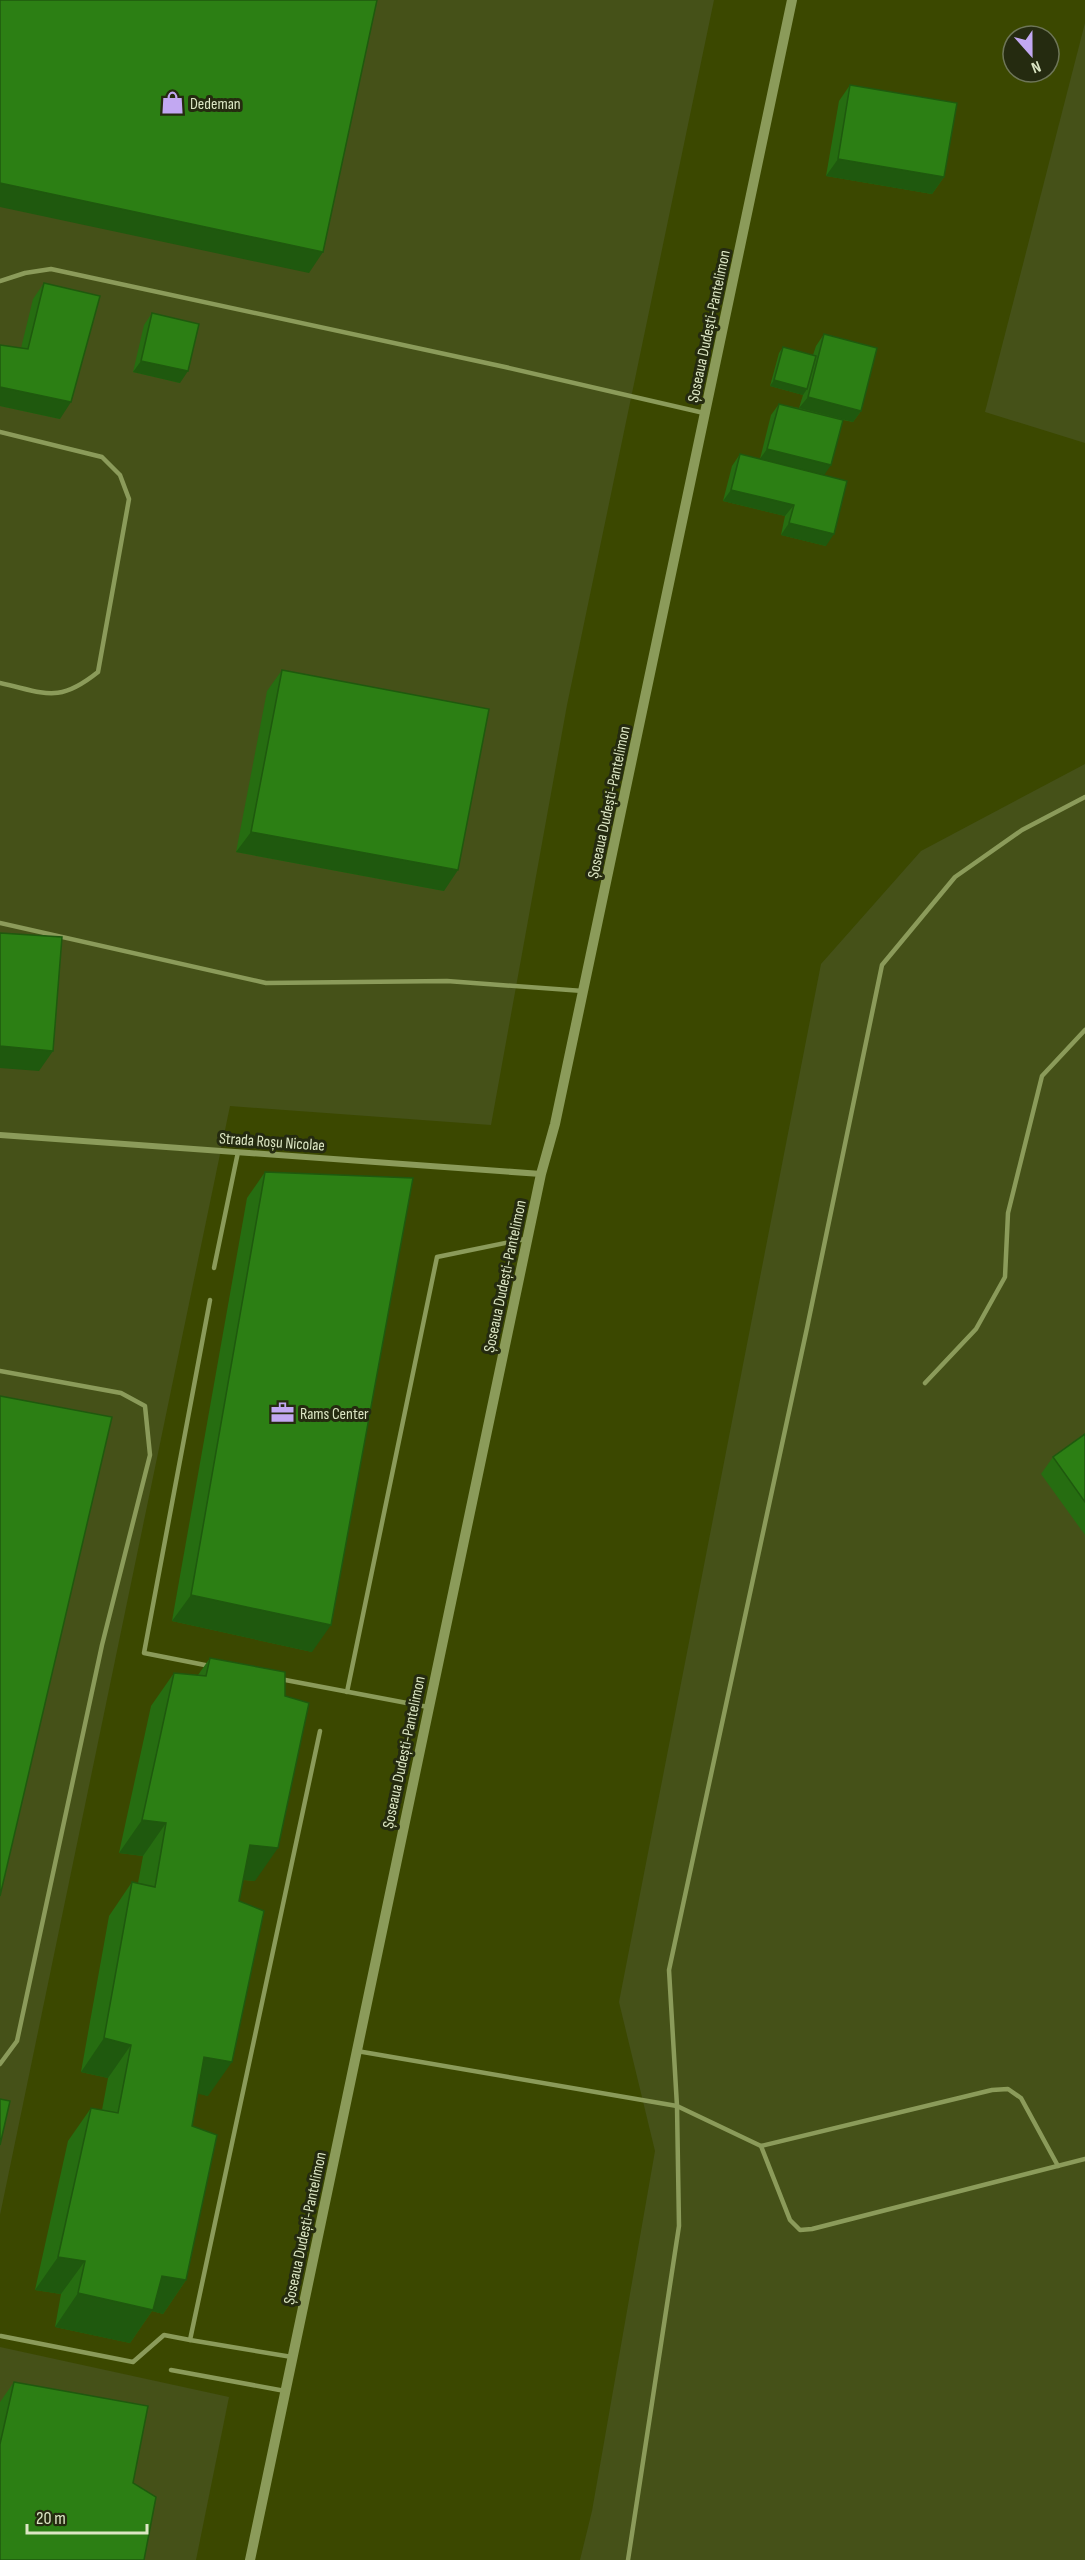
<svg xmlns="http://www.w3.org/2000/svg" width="1085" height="2560" font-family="'Sofia Sans Condensed',sans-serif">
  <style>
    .built { fill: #455118 }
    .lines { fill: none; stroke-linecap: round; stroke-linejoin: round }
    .service { stroke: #8b9b5a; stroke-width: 4.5 }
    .minor { stroke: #8b9b5a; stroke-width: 6 }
    .tertiary { stroke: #8b9b5a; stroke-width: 10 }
    .wall { fill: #266d11 }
    .shaded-wall { fill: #1f590e }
    .building { fill: #2c7f14; stroke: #1f590e; stroke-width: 1.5 }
    .labels { text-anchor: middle; stroke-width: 6; stroke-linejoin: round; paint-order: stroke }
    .poi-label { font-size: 16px; fill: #dce6c4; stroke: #252b10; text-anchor: start }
    .street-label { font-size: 16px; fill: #dce6c4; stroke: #252b10 }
  </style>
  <rect width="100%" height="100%" fill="#3b4800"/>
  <g class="built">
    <polygon points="0,0 714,0 567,705 491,1125 230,1106 0,2215"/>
    <polygon points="1085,23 1085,443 985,412"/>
    <polygon points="1085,764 1085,2560 580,2560 592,2511 655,2151 619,2002 821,964 921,851"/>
    <polygon points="0,2347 229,2397 196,2560 0,2560"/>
  </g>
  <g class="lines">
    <g class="service">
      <polyline points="0,281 25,273 51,269 505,367 704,413"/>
      <path d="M0,432L102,457L120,475L129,499L98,672C58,704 46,693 0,683"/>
      <polyline points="0,923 266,983 447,981 583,991"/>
      <polyline points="214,1268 238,1152"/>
      <polyline points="0,1371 121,1393 145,1406 150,1455 102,1645 17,2041 0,2064"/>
      <polyline points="925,1383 976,1329 1005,1277 1008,1213 1042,1076 1085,1030"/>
      <polyline points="210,1666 144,1653 210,1300"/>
      <polyline points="280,1679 428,1707"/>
      <polyline points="347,1692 437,1257 525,1239"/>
      <polyline points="357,2051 677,2106 761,2146 992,2090 1008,2089 1021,2098 1058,2166"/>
      <polyline points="761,2146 790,2220 800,2230 812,2229 1085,2159"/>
      <polyline points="1,2336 133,2362 164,2335 190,2340"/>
      <polyline points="292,2357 190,2340 320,1731"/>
      <polyline points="171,2370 285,2391"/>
      <polyline points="628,2560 679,2226 677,2106 669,1970 807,1328 882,965 955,877 1022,830 1085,797"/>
    </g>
    <polyline class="minor" points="0,1135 541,1174"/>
    <polyline class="tertiary" points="250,2560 541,1174 555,1124 792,0"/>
  </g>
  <g class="wall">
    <polygon points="850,85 944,177 932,194 826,176 839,101"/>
    <polygon points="44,283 60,419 0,406 0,345 21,348 33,299"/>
    <polygon points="152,313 180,383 133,372 144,325"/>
    <polygon points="824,334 861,411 853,422 843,420 824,475 826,546 781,535 785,516 723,501 732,466 740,454 760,459 771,415 779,404 799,408 803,395 770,386 779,353 783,347 813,355 816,346"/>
    <polygon points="282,670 444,891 236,852 267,691"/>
    <polygon points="265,1172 312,1652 172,1621 247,1198"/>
    <polygon points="1085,1434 1085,1535 1041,1474 1053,1457"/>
    <polygon points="210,1658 255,1881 243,1880 239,1901 208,2096 198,2093 192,2126 186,2280 163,2314 152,2311 130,2343 55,2327 61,2294 35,2290 68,2141 91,2108 102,2110 108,2078 81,2072 109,1916 132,1882 138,1883 143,1856 119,1853 151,1706 174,1673 198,1675"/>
    <polygon points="14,2382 133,2483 0,2560 0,2402"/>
  </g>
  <g class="shaded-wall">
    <polygon points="838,159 944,177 932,194 826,176"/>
    <polygon points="0,183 323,252 309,273 0,207"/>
    <polygon points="141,361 188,371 180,383 133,372"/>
    <polygon points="774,380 807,389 803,395 770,386"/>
    <polygon points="0,387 71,402 60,419 0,406"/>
    <polygon points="808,397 861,411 853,422 799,408"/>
    <polygon points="767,449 831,465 823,477 759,460"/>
    <polygon points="731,490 794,505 785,516 723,501"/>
    <polygon points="789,523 834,534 826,546 781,535"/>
    <polygon points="251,832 458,870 444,891 236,852"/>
    <polygon points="0,1046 53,1051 39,1071 0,1068"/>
    <polygon points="191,1595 331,1625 312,1652 172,1621"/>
    <polygon points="142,1820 166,1823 143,1856 119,1853"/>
    <polygon points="250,1845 278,1848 255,1881 227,1878"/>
    <polygon points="104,2038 131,2045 108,2078 81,2072"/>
    <polygon points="204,2057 232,2062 208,2096 181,2090"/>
    <polygon points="58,2257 85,2261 61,2294 35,2290"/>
    <polygon points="162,2276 186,2280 163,2314 152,2311 130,2343 55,2327 78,2293"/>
  </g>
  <g class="building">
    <polygon points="0,0 377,0 323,252 0,183"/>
    <polygon points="850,85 957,103 944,177 838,159"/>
    <polygon points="44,283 100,296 71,402 0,387 0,345 28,349"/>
    <polygon points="152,313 199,324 188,371 141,361"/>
    <polygon points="824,334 877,348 861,411 808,397"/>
    <polygon points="783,347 816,356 807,389 774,380"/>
    <polygon points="779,404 843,420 831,465 767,449"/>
    <polygon points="740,454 847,481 834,534 789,523 794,505 731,490"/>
    <polygon points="282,670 489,709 458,870 251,832"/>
    <polygon points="0,933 62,937 53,1051 0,1046"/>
    <polygon points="265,1172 413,1178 331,1625 191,1595"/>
    <polygon points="0,1396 112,1417 0,1896"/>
    <polygon points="1085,1434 1085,1502 1053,1457"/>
    <polygon points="210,1658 285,1672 285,1696 309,1703 278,1848 250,1845 239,1901 264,1911 232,2062 204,2057 192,2126 217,2135 186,2280 162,2276 153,2310 78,2293 85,2261 58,2257 91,2108 118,2113 131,2045 104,2038 132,1882 155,1887 166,1823 142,1820 174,1673 206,1676"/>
    <polygon points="0,2099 10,2101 0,2145"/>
    <polygon points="14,2382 148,2406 133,2483 156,2497 144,2560 0,2560 0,2444"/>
  </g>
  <defs>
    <symbol id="shop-bare" viewBox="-9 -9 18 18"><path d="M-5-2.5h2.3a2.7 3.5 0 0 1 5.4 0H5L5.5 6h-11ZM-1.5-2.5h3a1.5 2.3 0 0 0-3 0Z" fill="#c2a8f2" stroke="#252b10" stroke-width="2.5" paint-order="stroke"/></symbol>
    <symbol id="office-bare" viewBox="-9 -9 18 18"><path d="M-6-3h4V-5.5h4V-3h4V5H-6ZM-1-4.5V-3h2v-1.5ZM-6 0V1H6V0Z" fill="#c2a8f2" stroke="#252b10" stroke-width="2.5" paint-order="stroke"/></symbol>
  </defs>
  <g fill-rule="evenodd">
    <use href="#shop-bare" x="156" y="86" width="33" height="33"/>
    <use href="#office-bare" x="266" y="1396" width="33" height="33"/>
  </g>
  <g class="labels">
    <g class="poi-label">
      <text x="190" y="109">Dedeman</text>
      <text x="300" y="1419">Rams Center</text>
    </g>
    <g class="street-label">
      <text transform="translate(708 326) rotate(-78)" y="6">Șoseaua Dudești-Pantelimon</text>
      <text transform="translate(608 802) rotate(-78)" y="6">Șoseaua Dudești-Pantelimon</text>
      <text transform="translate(272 1141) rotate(4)" y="6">Strada Roșu Nicolae</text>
      <text transform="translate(504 1276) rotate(-78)" y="6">Șoseaua Dudești-Pantelimon</text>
      <text transform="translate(403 1752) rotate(-78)" y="6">Șoseaua Dudești-Pantelimon</text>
      <text transform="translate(304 2228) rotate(-78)" y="6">Șoseaua Dudești-Pantelimon</text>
    </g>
  </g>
  <g transform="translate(1031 54) rotate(159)"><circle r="28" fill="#252b10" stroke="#6e7658" stroke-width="1.5"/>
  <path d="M0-4.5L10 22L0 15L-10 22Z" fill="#c2a8f2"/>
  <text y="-9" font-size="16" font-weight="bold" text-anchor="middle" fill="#dce6c4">N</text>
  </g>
  <path d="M27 2524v9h120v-9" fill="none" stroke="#dce6c4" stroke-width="3"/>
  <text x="36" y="2524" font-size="18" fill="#dce6c4" stroke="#252b10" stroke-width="4.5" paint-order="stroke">20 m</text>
</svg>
